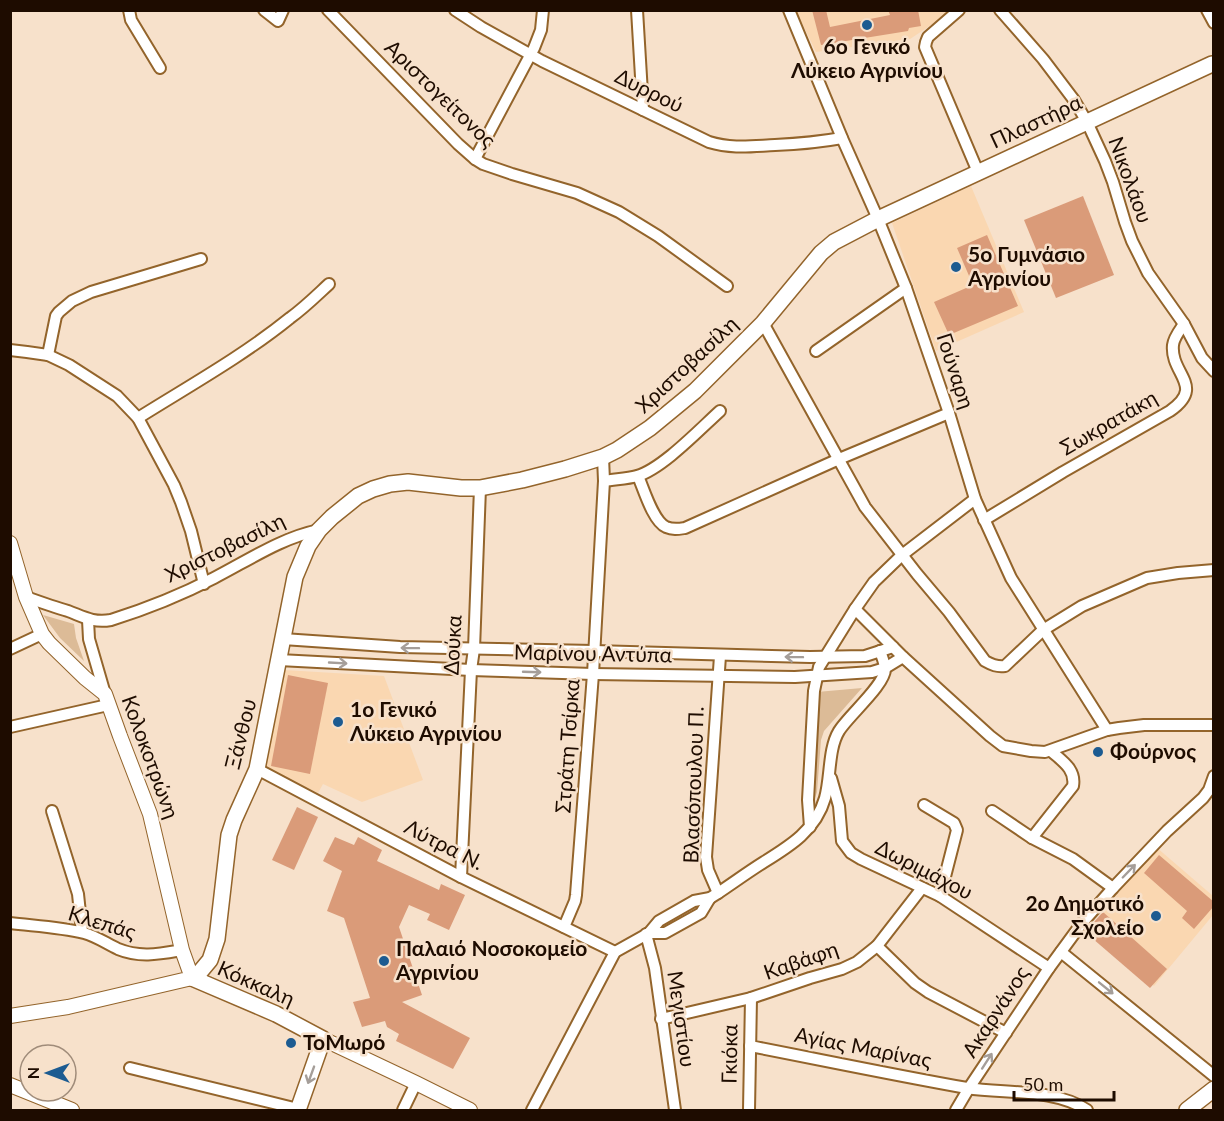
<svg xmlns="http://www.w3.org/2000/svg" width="1224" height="1121" font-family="Lato,sans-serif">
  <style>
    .built { fill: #fad7b1 }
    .green { fill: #dcbb97 }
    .building { fill: #da9b79 }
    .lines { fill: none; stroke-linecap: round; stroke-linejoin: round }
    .minor-casing { stroke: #93642b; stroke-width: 14 }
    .tertiary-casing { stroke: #93642b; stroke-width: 16 }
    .secondary-casing { stroke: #93642b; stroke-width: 18 }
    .minor { stroke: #fff; stroke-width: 10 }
    .tertiary { stroke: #fff; stroke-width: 14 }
    .secondary { stroke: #fff; stroke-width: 15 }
    .oneway { stroke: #a59e99 }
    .poi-dot { fill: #1c5b91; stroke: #f7e1cb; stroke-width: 2 }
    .labels { text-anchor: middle; stroke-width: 5; stroke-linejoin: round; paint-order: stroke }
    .poi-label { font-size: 21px; font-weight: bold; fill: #1e0c00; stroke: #f7e1cb; text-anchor: start }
    .street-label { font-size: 21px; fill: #1e0c00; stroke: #f7e1cb }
  </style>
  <rect width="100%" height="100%" fill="#f7e1cb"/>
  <g class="built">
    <polygon points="796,11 952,11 910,39 816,52"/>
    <polygon points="971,186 1024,312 936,351 892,223"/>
    <polygon points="284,670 384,676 423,780 362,802 323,784 318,793 266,768"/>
    <polygon points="1156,847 1213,896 1213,915 1154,986 1088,930"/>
  </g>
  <g class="green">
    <polygon points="43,615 74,624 76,638 84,661 60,638"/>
    <polygon points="862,688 824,731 821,740 817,792 815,798 813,797 817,692"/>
  </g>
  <g class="building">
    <polygon points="812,10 826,10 830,27 890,15 888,10 918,10 921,26 909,28 908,31 821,45"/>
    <polygon points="1083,196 1114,275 1056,298 1024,220"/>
    <polygon points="987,235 1018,306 949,335 934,302 973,285 957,248"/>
    <polygon points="288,675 328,683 310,774 271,766"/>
    <polygon points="297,807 318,817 294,870 272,860"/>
    <polygon points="335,837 354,845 358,837 382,850 377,861 439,890 441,884 465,895 449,930 427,920 430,914 409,905 399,927 422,995 402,1002 470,1038 453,1069 396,1041 399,1034 387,1027 385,1021 362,1027 353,1002 370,998 344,918 327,911 342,871 323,861"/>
    <polygon points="1159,855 1214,902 1214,906 1194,929 1182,918 1187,911 1144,873"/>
    <polygon points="1103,912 1167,969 1150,988 1085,932"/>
  </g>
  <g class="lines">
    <defs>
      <g id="minor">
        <polyline points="129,10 131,20 160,68"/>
        <polyline points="264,10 278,21 283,10"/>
        <polyline points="328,10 458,144 475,159 483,164 512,174 577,193 619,212 658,236 727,286"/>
        <path d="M455,10L481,27L542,61L709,142C732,149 752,146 775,145C798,144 820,142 842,138"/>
        <polyline points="637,10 643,110"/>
        <polyline points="789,10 842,138 878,219 906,288 949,413 975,499 1011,578 1107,730"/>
        <polyline points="959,10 928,37 926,42 925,47 978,172"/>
        <polyline points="1000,10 1043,59 1074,100 1087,122 1105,161 1113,182 1125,222 1132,241 1148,273 1184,324 1202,358 1214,371"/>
        <polyline points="1207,10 1214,23"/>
        <polyline points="475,159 534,48 541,30 543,10"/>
        <path d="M763,323L865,507L917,574L949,612L985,661C992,665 997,667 1005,666L1043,630L1082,606L1147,578L1178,573L1214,570"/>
        <polyline points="10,350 27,352 48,355 69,365 117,396 138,418 174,485 181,502 191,531 204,584"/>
        <polyline points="816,351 906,288"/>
        <polyline points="48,355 56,316 59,312 72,301 91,292 201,259"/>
        <path d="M138,418C189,386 243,356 290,318C304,308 316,296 329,284"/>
        <path d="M638,476C644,490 653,521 666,527C673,530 678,529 685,528L839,459L949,413"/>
        <path d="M604,481C615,479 627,479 637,476C662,469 700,429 720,411"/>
        <path d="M984,520L1063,472L1170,411C1206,386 1170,374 1173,345C1174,337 1180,330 1184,324"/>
        <path d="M26,597C40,602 54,607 68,611C84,617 93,623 111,620C146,609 181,595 214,578C249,560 281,538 319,530"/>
        <polyline points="855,609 903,657 990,736 1003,746 1031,751 1045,752 1107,730 1119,728 1144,725 1214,725"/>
        <polyline points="88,620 89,639 105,694"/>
        <polyline points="283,639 400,647 594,651 810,657 865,656 893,647"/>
        <polyline points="10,649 42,634"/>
        <polyline points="279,660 471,670 593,674 795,677 872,672 885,668 903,657"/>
        <polyline points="10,727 108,705"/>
        <polyline points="257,769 461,877 615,952"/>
        <polyline points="831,778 839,806 842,841 851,853 861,859 940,896 1049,968"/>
        <polyline points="924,805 954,823 957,830 940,896"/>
        <polyline points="52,811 78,894 82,932"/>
        <polyline points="992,811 1032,838 1073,859 1113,888"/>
        <polyline points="810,827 808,800 814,691 819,667 855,609 874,582 902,555 975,499"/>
        <path d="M1032,838L1073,786C1076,769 1062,761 1051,751"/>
        <polyline points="461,877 471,670 474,649 480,488"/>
        <polyline points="718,893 708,870 706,857 720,656"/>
        <path d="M10,923C35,926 60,927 84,933C96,936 107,944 118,949C140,958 159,954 182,950"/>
        <polyline points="564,927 575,901 576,895 593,674 604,481 603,457"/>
        <polyline points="649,933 665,933 701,913 710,898"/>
        <polyline points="646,934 655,968 675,1110"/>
        <polyline points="877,946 915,983 928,992 1006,1033"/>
        <polyline points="1061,952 1214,1076"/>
        <polyline points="661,1019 751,998 810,978 842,969 857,962 877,946 922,888"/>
        <path d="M750,1046C822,1060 894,1075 967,1088C1005,1094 1054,1088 1087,1110"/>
        <polyline points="130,1068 298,1109"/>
        <polyline points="403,1110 416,1083"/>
        <path d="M532,1110L615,952L649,933L659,921L694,901L710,898L718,893C733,883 748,872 764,862C790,846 816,830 825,798C831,777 828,749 839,731C848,716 885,685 885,669C885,663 882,657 880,651"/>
        <polyline points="749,1110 751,998"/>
        <polyline points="956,1110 969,1088 1049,968 1082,923 1113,888 1167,831 1203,798 1209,790 1214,776"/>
      </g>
      <g id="tertiary">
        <polyline points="10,543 26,597 42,634 49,643 85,678 105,694 120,736 150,814 182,950 192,978 68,1007 10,1016"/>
        <polyline points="323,1039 416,1083 470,1110"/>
        <polyline points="10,1085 72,1110"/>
      </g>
      <g id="secondary">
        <polyline points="192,978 200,972 210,960 217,939 229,835 234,820 257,769 295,577 308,546 319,530 332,517 358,496 373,489 390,484 408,482 461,488 480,488 522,480 565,469 603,457 617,450 650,428 695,391 763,323 821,253 834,242 878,219 1212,64"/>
        <polyline points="192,978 276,1014 323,1039 298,1110"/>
        <polyline points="1187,1110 1214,1089"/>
      </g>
    </defs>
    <use href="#minor" class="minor-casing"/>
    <use href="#tertiary" class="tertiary-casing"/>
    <use href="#secondary" class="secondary-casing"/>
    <use href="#minor" class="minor"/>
    <use href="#tertiary" class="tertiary"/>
    <use href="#secondary" class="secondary"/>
  </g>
  <defs><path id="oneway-shaft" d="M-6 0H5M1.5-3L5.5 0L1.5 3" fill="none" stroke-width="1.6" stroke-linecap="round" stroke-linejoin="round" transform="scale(1.5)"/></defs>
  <g class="oneway">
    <use href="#oneway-shaft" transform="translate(410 648) rotate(-179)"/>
    <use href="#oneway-shaft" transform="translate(794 657) rotate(-179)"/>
    <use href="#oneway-shaft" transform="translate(338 663) rotate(3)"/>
    <use href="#oneway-shaft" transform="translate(532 672) rotate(2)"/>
    <use href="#oneway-shaft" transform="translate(1129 871) rotate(-46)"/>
    <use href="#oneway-shaft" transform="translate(1106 988) rotate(39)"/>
    <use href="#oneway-shaft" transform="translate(987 1061) rotate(-57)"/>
    <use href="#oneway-shaft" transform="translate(311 1075) rotate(110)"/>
  </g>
  <g class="poi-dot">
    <circle cx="867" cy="25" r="6"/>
    <circle cx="956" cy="267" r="6"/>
    <circle cx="338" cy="722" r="6"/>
    <circle cx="1098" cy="752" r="6"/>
    <circle cx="1156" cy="916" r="6"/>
    <circle cx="384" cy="961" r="6"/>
    <circle cx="291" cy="1043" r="6"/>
  </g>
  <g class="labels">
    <g class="poi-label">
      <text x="867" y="54" text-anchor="middle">6ο Γενικό<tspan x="867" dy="24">Λύκειο Αγρινίου</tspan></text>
      <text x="968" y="262">5ο Γυμνάσιο<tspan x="968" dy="24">Αγρινίου</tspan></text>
      <text x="350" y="717">1ο Γενικό<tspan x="350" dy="24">Λύκειο Αγρινίου</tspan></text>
      <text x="1110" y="759">Φούρνος</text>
      <text x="1144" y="911" text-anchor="end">2ο Δημοτικό<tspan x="1144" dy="24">Σχολείο</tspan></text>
      <text x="396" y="956">Παλαιό Νοσοκομείο<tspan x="396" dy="24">Αγρινίου</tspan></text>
      <text x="303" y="1050">ΤοΜωρό</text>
    </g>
    <g class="street-label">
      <text transform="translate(649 91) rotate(26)" y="7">Δυρρού</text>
      <text transform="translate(440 94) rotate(44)" y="7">Αριστογείτονος</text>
      <text transform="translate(1036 122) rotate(-25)" y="7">Πλαστήρα</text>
      <text transform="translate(1130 180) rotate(70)" y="7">Νικολάου</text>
      <text transform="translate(687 365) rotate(-43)" y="7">Χριστοβασίλη</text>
      <text transform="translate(955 371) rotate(72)" y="7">Γούναρη</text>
      <text transform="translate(1109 423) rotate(-30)" y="7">Σωκρατάκη</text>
      <text transform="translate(225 548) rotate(-26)" y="7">Χριστοβασίλη</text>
      <text transform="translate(453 645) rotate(-87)" y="7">Δούκα</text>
      <text transform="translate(593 654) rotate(1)" y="7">Μαρίνου Αντύπα</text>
      <text transform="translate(241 734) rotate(-76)" y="7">Ξάνθου</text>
      <text transform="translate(568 746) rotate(-86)" y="7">Στράτη Τσίρκα</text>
      <text transform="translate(150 757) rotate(70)" y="7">Κολοκοτρώνη</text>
      <text transform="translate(694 785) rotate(-88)" y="7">Βλασόπουλου Π.</text>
      <text transform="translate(444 845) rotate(27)" y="7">Λύτρα Ν.</text>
      <text transform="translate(924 870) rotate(27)" y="7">Δωριμάχου</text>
      <text transform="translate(102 923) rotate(17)" y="7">Κλεπάς</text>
      <text transform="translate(801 961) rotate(-19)" y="7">Καβάφη</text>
      <text transform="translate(256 984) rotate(24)" y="7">Κόκκαλη</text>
      <text transform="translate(996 1012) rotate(-57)" y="7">Ακαρνάνος</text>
      <text transform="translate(681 1019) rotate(82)" y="7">Μεγιστίου</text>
      <text transform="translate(863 1048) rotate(11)" y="7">Αγίας Μαρίνας</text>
      <text transform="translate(730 1054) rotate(-89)" y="7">Γκιόκα</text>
    </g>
  </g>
  <rect width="1224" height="1121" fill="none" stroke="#1e0c00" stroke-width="24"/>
  <g transform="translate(48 1073) rotate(270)"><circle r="28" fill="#f7e1cb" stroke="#a08c7a" stroke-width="1.5"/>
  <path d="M0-4.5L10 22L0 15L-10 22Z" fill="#1c5b91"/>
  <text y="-9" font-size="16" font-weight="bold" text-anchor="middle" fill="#1e0c00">N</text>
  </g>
  <path d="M1014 1091v9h100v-9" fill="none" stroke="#1e0c00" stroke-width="3"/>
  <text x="1023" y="1091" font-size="18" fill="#1e0c00" stroke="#f7e1cb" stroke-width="4.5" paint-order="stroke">50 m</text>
</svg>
